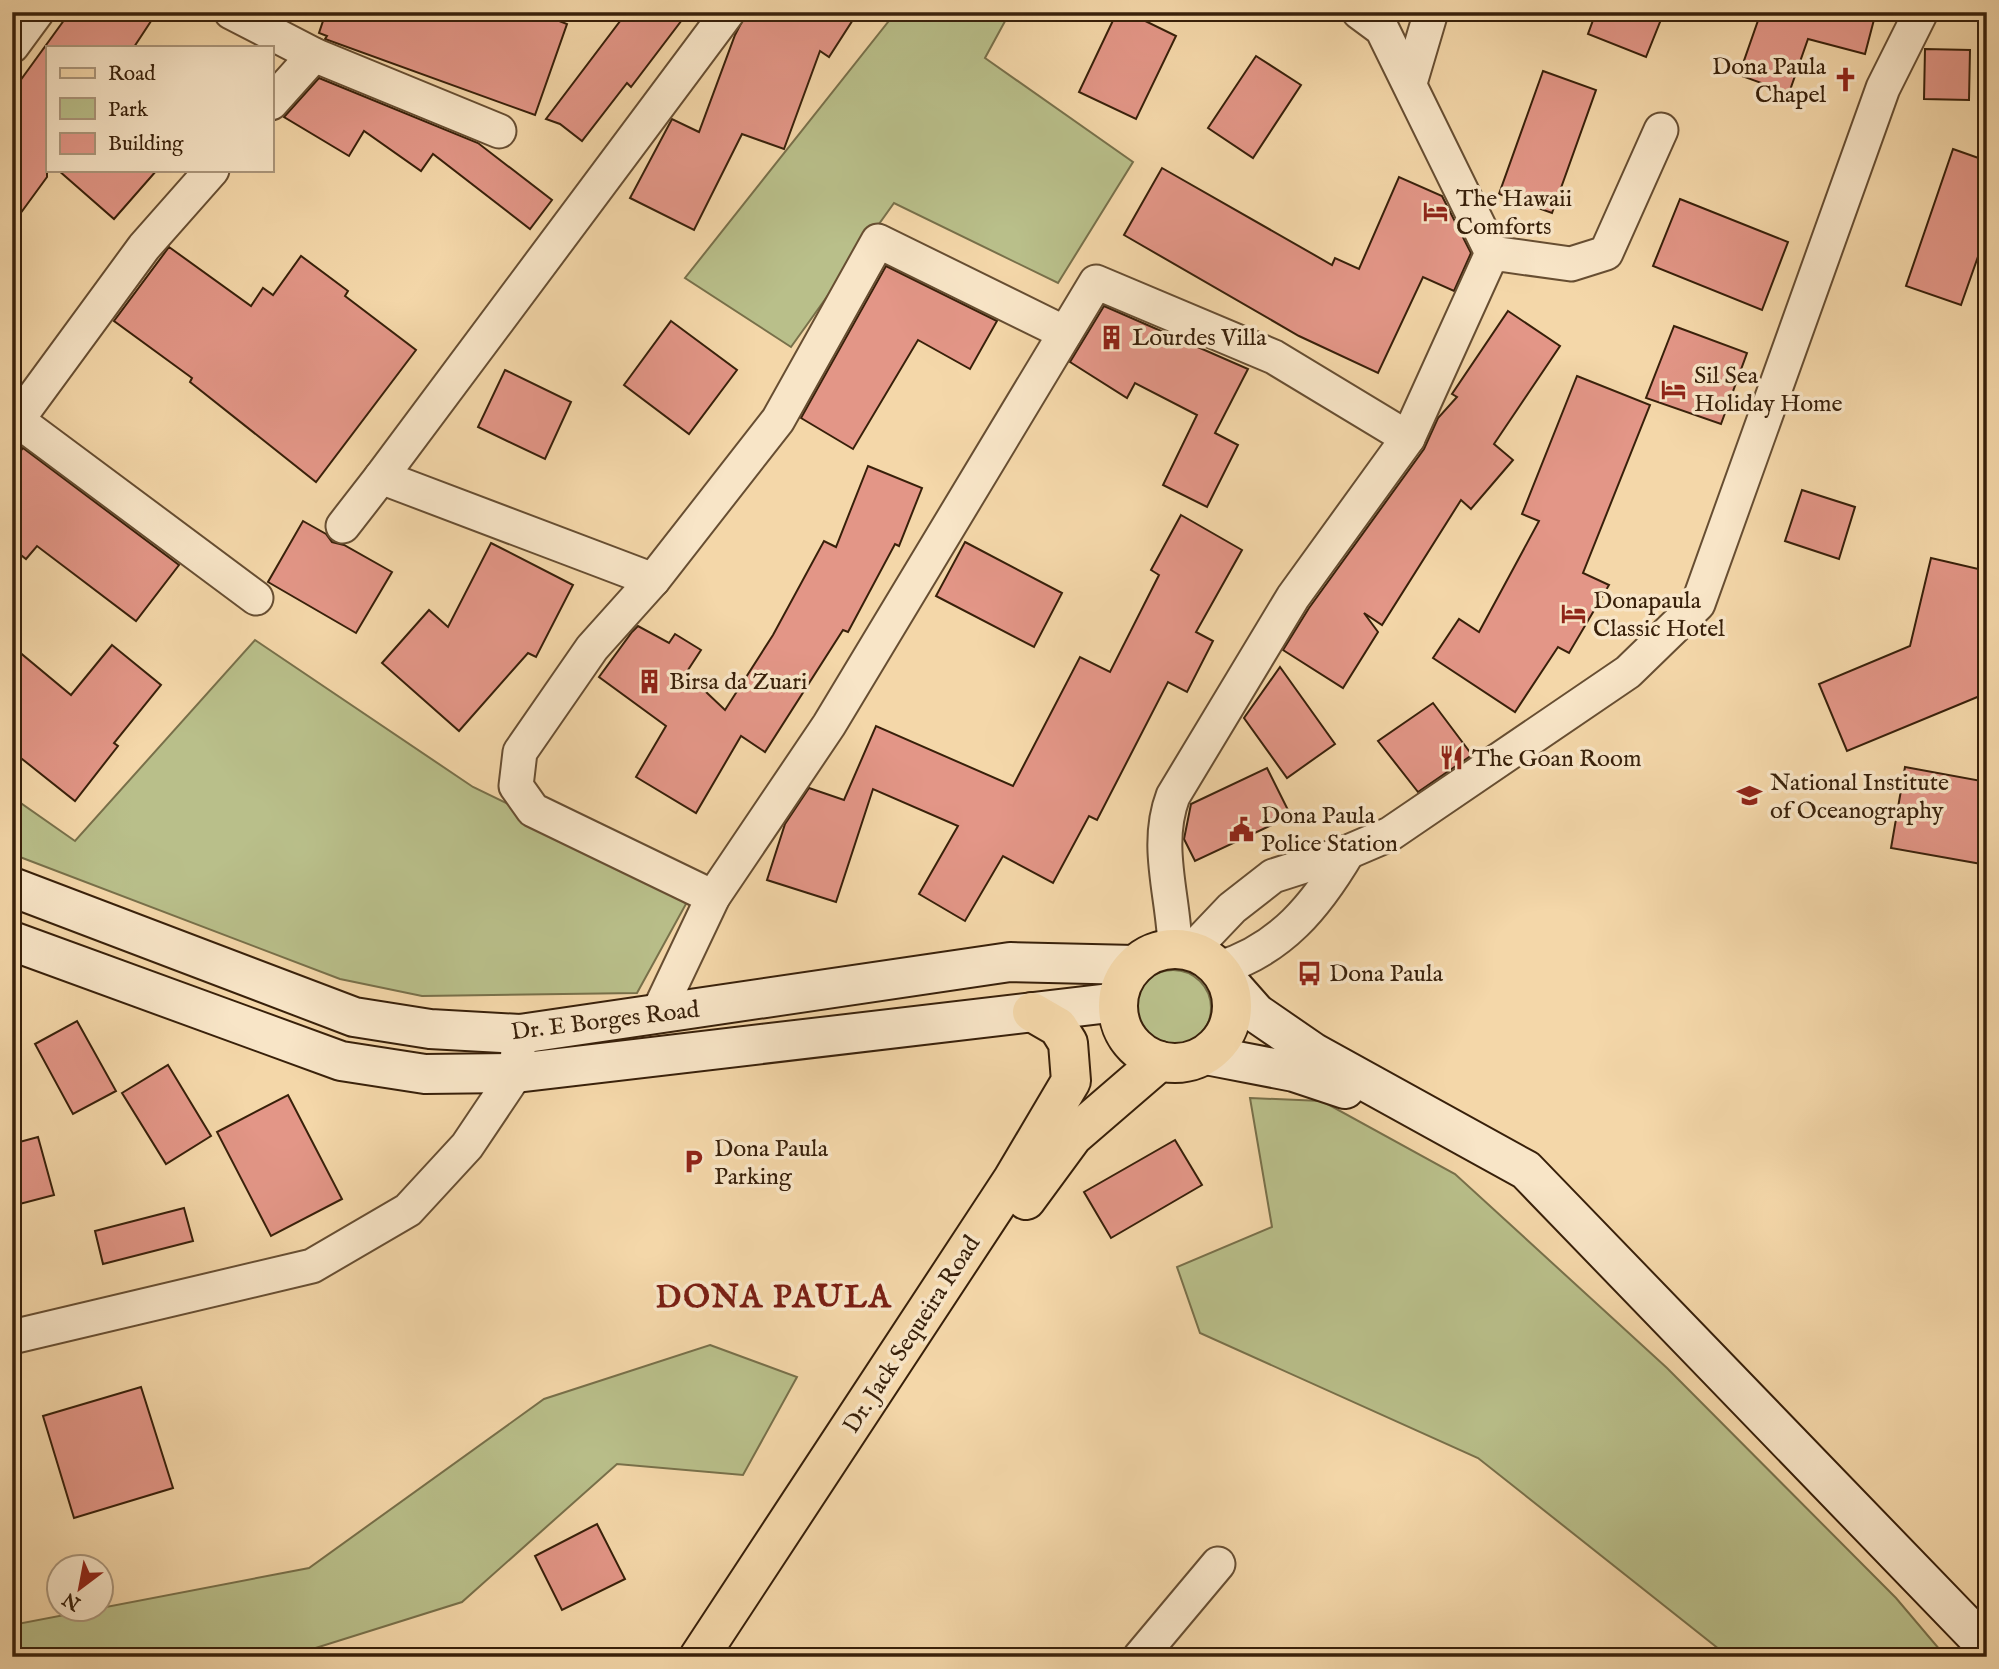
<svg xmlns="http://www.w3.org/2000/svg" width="1999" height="1669" font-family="'IM FELL English',serif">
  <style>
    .green { fill: #b9bf8a; stroke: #78704a; stroke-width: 2 }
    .building { fill: #e39687; stroke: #38200a; stroke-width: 2 }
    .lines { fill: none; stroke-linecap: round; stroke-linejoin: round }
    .street-casing { stroke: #674e32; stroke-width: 37 }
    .secondary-casing { stroke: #38200a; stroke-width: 42 }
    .primary-casing { stroke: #38200a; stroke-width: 42 }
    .street { stroke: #f8e5c7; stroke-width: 33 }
    .secondary { stroke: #f8e5c7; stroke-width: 38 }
    .primary { stroke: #f4d7a9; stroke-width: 38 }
    .labels { text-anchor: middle; stroke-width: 7; stroke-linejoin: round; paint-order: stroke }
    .poi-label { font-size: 24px; fill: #38200a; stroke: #f8e5c7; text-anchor: start }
    .street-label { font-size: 24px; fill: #38200a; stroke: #f8e5c7 }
    .district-label { font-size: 32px; font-weight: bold; letter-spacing: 2px; fill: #7a1f14; stroke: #f8e5c7 }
  </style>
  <rect width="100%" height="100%" fill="#f4d7a9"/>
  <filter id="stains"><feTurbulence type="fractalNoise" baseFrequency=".00286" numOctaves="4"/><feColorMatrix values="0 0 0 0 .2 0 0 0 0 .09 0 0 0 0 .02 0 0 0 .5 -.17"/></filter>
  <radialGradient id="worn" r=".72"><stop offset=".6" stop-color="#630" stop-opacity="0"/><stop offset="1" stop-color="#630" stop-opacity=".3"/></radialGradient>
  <g class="green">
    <polygon points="896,12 1010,12 985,58 1133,162 1058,283 894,203 791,347 685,278"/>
    <polygon points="255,640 473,787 692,893 637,993 422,996 340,979 12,854 12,797 75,841"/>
    <circle cx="1173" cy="1008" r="38"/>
    <polygon points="1250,1098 1322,1101 1455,1174 1667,1368 1896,1598 1946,1657 1729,1657 1478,1458 1200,1333 1177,1267 1272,1227"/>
    <polygon points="710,1345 797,1377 743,1475 617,1464 462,1602 287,1657 12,1657 12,1625 309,1568 544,1399"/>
  </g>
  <g class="building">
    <polygon points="70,12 157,12 134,47 47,47 47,177 12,225 12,92"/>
    <polygon points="326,12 536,12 567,24 535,115 325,39 327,36 319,33"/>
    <polygon points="627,12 688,12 631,87 627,83 582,141 560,124 546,119"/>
    <polygon points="747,12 858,12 829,57 820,51 784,149 742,134 694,230 630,198 672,119 699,132 735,35"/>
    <polygon points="1117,12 1127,12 1176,36 1136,119 1079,92"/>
    <polygon points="1596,12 1664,12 1646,57 1588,34"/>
    <polygon points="1761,12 1876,12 1865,54 1808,39 1789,93 1739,75"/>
    <polygon points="1925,49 1970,50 1969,100 1924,99"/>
    <polygon points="1256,56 1301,85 1253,158 1208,128"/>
    <polygon points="1543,71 1596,90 1552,213 1499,194"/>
    <polygon points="319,78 478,143 552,200 530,229 433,154 421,171 364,131 349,156 284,117"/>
    <polygon points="1953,149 1987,161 1987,231 1961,305 1906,286"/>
    <polygon points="1162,168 1332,265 1335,258 1359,269 1399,177 1442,196 1471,253 1454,291 1423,277 1378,373 1299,336 1124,235"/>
    <polygon points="58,170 157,170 114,219"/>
    <polygon points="1680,199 1788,242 1762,310 1653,266"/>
    <polygon points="169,247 251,306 263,288 273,295 301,256 348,291 345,296 416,350 316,482 190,382 192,378 114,321"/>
    <polygon points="886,266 997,321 970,369 918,340 853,449 801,418"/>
    <polygon points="1104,306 1248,369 1215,433 1238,445 1207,507 1163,485 1197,415 1135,383 1127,398 1070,362"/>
    <polygon points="1508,311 1560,346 1494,444 1513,460 1471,509 1461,500 1382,625 1364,613 1378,632 1343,688 1283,650 1309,608 1424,449 1438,418 1457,397 1452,394"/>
    <polygon points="671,321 737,370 689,434 624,385"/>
    <polygon points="1674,326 1747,353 1721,424 1646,398"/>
    <polygon points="505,370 571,402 545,459 478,427"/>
    <polygon points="1577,376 1650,405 1583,573 1609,585 1569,653 1558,647 1515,712 1433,658 1459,619 1479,632 1539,521 1522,514"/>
    <polygon points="23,448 179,565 136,621 37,546 26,559 12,548 12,462"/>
    <polygon points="868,466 922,488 899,546 895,544 848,632 843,630 765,752 741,736 696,813 636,777 666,726 599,677 632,632 638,626 669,643 675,634 701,650 686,673 725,710 773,635 824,541 836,547"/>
    <polygon points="1802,490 1855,507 1839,559 1785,541"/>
    <polygon points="1181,515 1242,550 1196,632 1213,641 1187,692 1168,682 1097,820 1089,816 1053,883 1003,856 965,921 919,894 958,826 873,789 836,902 767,880 785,824 809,788 844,800 876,726 1013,786 1080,657 1110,672 1159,575 1151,570"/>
    <polygon points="303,521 326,534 332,542 344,545 392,572 356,633 268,582"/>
    <polygon points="965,542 1062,593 1034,647 936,596"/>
    <polygon points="491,543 573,585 536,657 528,653 459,731 382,663 429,610 448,627"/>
    <polygon points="1931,558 1987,571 1987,693 1847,751 1819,684 1910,646"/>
    <polygon points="112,645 161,685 114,743 118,746 75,801 12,751 12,646 71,695"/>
    <polygon points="1280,667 1335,744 1287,778 1244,718"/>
    <polygon points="1433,703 1472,755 1418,792 1378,741"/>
    <polygon points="1905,767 1987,782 1987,865 1891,848"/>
    <polygon points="1267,768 1291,816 1195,861 1184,839 1191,804"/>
    <polygon points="77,1021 116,1091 73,1114 35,1044"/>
    <polygon points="168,1065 211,1136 166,1164 122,1093"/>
    <polygon points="288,1095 342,1199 271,1236 217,1132"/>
    <polygon points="38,1137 54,1195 12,1206 12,1144"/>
    <polygon points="1175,1140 1202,1185 1111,1238 1084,1192"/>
    <polygon points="184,1208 193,1241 103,1264 95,1231"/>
    <polygon points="141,1387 173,1488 74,1518 43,1416"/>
    <polygon points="597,1524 625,1579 562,1610 535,1556"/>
  </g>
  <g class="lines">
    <defs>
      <g id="street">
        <polyline points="231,12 314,55 499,131"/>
        <polyline points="1359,12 1382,29 1492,253"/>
        <polyline points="12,46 37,12"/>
        <polyline points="1410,83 1431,12"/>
        <polyline points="271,103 314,55"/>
        <polyline points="17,420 256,598"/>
        <polyline points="12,427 144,247 212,170"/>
        <polyline points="343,526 381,477"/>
        <polyline points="653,580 381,477 728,12"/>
        <polyline points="713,897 533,810 516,786 520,752 592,648 653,580 778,420 878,241 1065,333"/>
        <path d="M1175,948C1174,897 1154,846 1173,796L1293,597L1408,438L1492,253L1571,264L1606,253L1661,130"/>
        <polyline points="1192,950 1232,908 1273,876 1348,852 1390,834 1628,672 1698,604 1883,88 1921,12"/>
        <path d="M1220,968C1281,949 1316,906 1348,852"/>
        <polyline points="657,1015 713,897 829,725 1096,282 1274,357 1408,438"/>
        <polyline points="12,1337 312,1266 408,1210 467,1146 516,1073 518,1050"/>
        <polyline points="1140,1657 1218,1564"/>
      </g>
      <g id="secondary">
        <polyline points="12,887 354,1017 430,1029 520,1034 1010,962 1135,965"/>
        <polyline points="12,941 341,1061 425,1074 516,1073 1118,1002"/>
        <polyline points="1226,979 1256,1013 1314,1053 1526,1170 1987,1647"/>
        <polyline points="1206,1055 1294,1072 1345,1089"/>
      </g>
      <g id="primary">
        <circle cx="1175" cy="1006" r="57"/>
        <polyline points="1026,1200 1073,1136 1160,1061"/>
        <polyline points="699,1657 1013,1179 1071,1081 1068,1043 1058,1027 1032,1012"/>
      </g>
    </defs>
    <use href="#street" class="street-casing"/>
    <use href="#secondary" class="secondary-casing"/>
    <use href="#primary" class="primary-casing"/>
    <use href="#street" class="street"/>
    <use href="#secondary" class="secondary"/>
    <use href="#primary" class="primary"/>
  </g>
  <defs>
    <symbol id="church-bare" viewBox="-9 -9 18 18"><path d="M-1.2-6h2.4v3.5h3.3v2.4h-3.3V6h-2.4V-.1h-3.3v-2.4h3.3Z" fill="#8f2418" stroke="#f8e5c7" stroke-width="2.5" paint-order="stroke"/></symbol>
    <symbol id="hotel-bare" viewBox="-9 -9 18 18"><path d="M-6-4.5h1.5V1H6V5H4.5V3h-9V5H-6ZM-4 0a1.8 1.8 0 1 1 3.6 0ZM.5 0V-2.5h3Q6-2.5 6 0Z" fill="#8f2418" stroke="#f8e5c7" stroke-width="2.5" paint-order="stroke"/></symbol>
    <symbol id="building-bare" viewBox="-9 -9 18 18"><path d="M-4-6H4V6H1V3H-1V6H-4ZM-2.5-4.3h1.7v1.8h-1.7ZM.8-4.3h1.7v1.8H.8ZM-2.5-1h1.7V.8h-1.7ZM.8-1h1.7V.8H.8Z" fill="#8f2418" stroke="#f8e5c7" stroke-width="2.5" paint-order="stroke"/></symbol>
    <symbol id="restaurant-bare" viewBox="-9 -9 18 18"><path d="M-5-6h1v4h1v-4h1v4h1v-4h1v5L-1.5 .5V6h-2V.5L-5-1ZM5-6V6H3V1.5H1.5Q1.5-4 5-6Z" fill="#8f2418" stroke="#f8e5c7" stroke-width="2.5" paint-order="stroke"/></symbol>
    <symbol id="university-bare" viewBox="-9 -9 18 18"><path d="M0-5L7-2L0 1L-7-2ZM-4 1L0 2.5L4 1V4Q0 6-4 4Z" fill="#8f2418" stroke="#f8e5c7" stroke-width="2.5" paint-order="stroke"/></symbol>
    <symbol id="civic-bare" viewBox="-9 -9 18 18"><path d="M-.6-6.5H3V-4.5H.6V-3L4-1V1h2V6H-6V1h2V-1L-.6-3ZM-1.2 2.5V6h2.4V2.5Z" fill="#8f2418" stroke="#f8e5c7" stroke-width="2.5" paint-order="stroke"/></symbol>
    <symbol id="bus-bare" viewBox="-9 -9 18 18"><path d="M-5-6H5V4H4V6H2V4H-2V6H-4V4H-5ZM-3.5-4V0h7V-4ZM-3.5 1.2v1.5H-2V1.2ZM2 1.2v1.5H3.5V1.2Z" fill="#8f2418" stroke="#f8e5c7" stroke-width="2.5" paint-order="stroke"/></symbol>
    <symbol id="parking-bare" viewBox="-9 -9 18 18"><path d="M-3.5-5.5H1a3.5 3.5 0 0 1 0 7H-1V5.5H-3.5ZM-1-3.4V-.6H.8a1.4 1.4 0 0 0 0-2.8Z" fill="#8f2418" stroke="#f8e5c7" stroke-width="2.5" paint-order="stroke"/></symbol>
  </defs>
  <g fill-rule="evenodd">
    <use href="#church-bare" x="1828" y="62" width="35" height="35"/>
    <use href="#hotel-bare" x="1418" y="194" width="35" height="35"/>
    <use href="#building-bare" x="1094" y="320" width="35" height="35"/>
    <use href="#hotel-bare" x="1656" y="372" width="35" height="35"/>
    <use href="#hotel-bare" x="1556" y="596" width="35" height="35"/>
    <use href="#building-bare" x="632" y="664" width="35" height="35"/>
    <use href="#restaurant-bare" x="1434" y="740" width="35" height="35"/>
    <use href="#university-bare" x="1732" y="778" width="35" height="35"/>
    <use href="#civic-bare" x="1224" y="812" width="35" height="35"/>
    <use href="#bus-bare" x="1292" y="956" width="35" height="35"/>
    <use href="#parking-bare" x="676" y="1144" width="35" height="35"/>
  </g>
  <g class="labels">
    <g class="poi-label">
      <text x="1826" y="74" text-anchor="end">Dona Paula<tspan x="1826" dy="28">Chapel</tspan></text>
      <text x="1456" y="206">The Hawaii<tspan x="1456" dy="28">Comforts</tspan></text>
      <text x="1132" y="345">Lourdes Villa</text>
      <text x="1694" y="383">Sil Sea<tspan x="1694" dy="28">Holiday Home</tspan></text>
      <text x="1593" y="608">Donapaula<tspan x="1593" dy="28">Classic Hotel</tspan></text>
      <text x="669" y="689">Birsa da Zuari</text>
      <text x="1472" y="766">The Goan Room</text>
      <text x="1770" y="790">National Institute<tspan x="1770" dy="28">of Oceanography</tspan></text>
      <text x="1261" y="823">Dona Paula<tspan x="1261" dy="28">Police Station</tspan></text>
      <text x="1329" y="981">Dona Paula</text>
      <text x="714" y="1156">Dona Paula<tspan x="714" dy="28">Parking</tspan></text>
    </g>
    <g class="street-label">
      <text transform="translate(605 1020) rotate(-7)" y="8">Dr. E Borges Road</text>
      <text transform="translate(911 1334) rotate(-57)" y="8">Dr. Jack Sequeira Road</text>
    </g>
    <g class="district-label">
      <text x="774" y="1307">DONA PAULA</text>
    </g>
  </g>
  <rect width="1999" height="1669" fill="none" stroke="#f4d7a9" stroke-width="42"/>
  <rect x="14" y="14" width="1971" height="1641" fill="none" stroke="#38200a" stroke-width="3.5"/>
  <rect x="21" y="21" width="1957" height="1627" fill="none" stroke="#38200a" stroke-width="2"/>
  <rect x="46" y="46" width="228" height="126" fill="#f8e5c7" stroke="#ab967b" stroke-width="2"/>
  <rect x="60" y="68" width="35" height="10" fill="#f4d7a9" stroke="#ab967b" stroke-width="2"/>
  <text x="108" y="80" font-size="21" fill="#38200a">Road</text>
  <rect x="60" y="98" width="35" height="21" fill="#b9bf8a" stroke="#ab967b" stroke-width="2"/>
  <text x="108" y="116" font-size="21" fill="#38200a">Park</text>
  <rect x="60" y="133" width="35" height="21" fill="#e39687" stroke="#ab967b" stroke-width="2"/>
  <text x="108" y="150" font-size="21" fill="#38200a">Building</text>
  <g transform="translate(80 1588) rotate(212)"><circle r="33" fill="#f8e5c7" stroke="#ab967b" stroke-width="2"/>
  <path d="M0-5L12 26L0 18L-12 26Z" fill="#8f2418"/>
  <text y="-10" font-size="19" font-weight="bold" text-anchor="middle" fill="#38200a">N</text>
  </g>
  <rect width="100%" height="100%" filter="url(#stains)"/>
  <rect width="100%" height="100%" fill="url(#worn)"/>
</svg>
